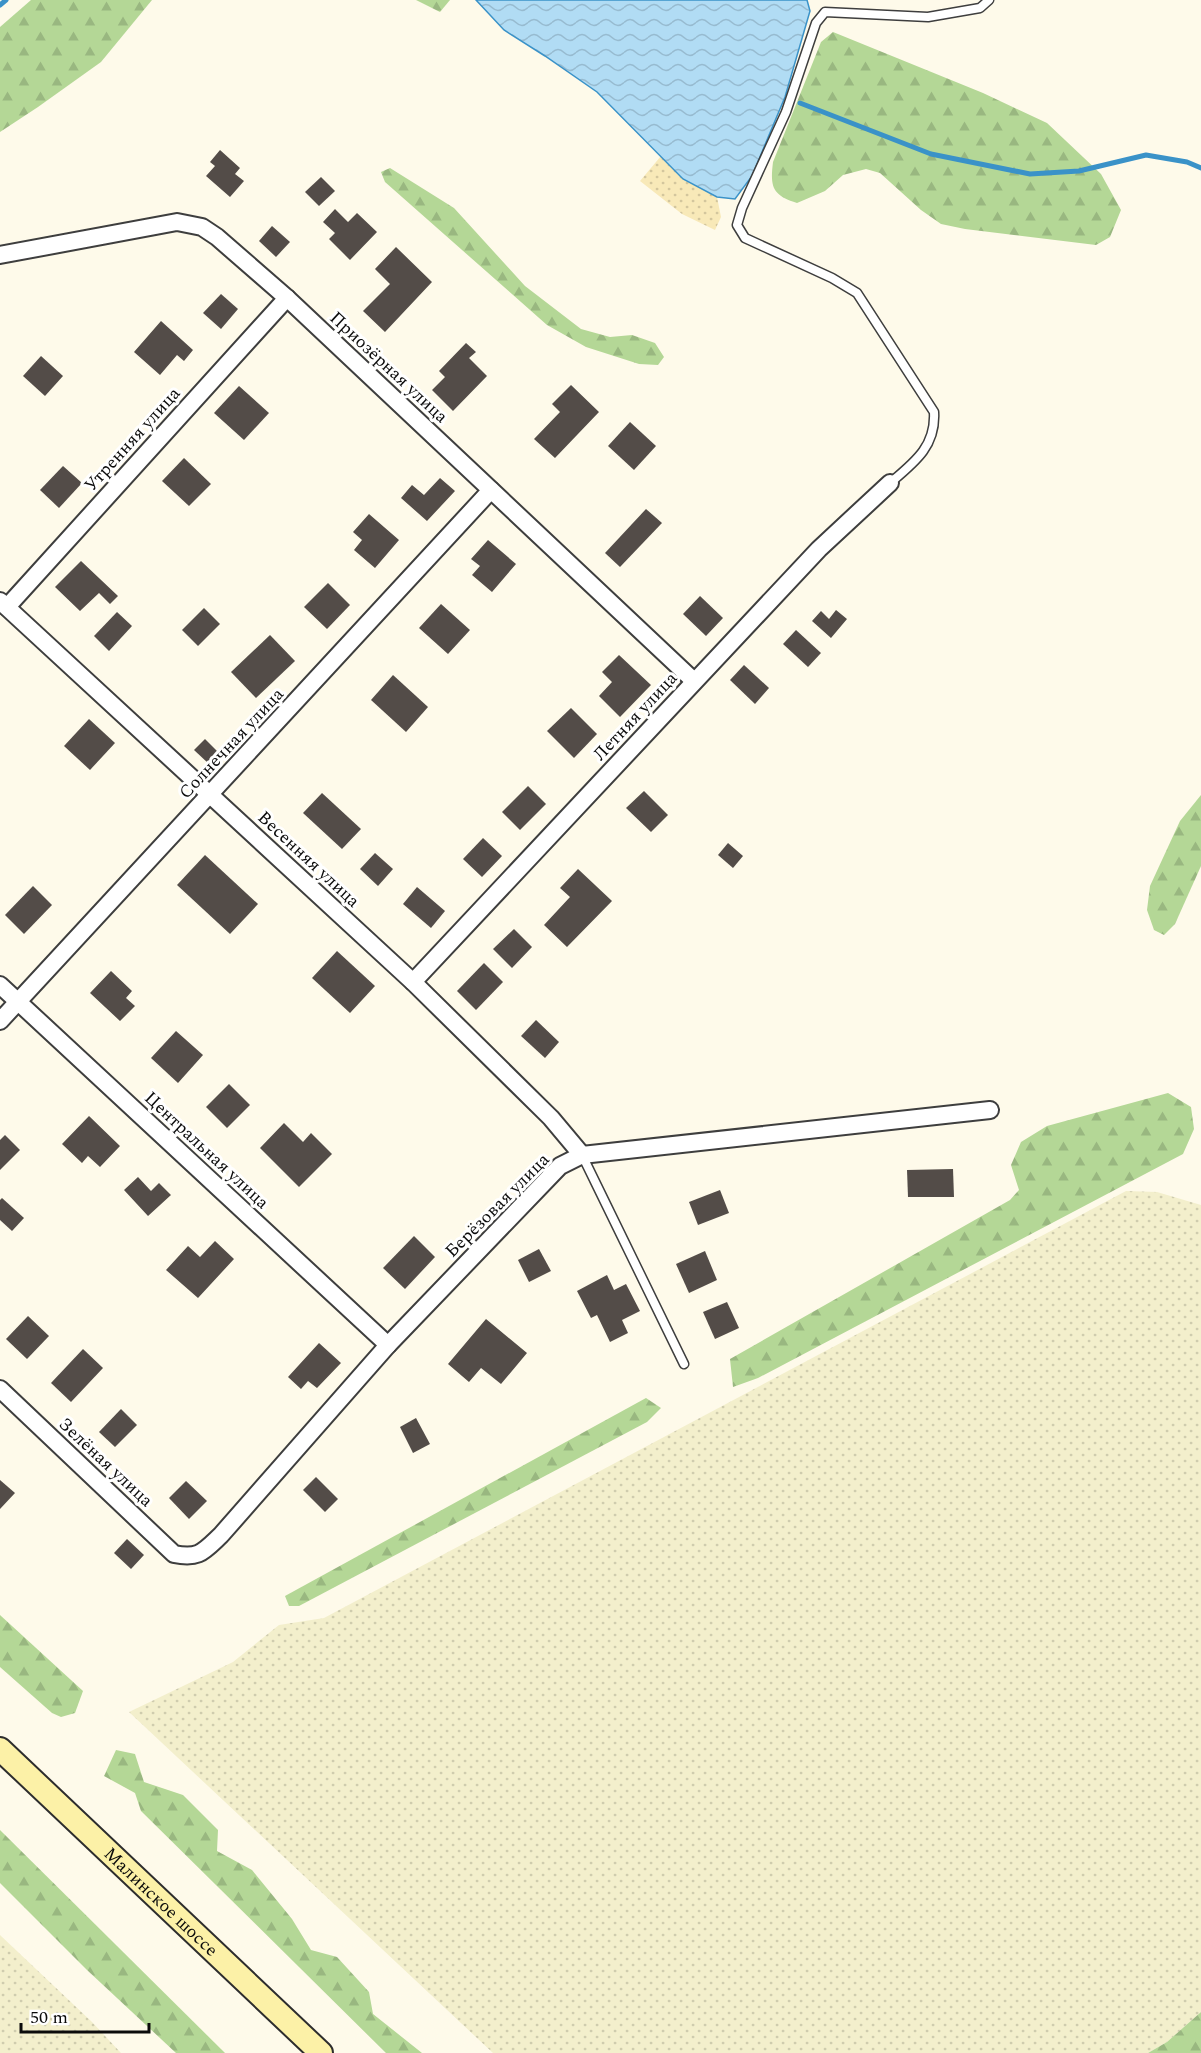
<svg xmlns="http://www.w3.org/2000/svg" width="1201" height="2053" font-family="Spectral,serif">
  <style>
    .farmland { fill: url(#farmland-dots) }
    .forest { fill: url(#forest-firs) }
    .sand { fill: url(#sand-dots) }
    .water { fill: url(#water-waves); stroke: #3a92c8; stroke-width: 1.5 }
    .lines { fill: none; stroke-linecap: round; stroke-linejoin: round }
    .stream { stroke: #3a92c8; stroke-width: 5 }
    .building { fill: #534c48 }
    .lane-casing { stroke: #3e3e3e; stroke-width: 11 }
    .street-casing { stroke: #3e3e3e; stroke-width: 20 }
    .secondary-casing { stroke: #2d2d2d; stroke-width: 26 }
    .lane { stroke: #fff; stroke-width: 8 }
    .street { stroke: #fff; stroke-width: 16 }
    .secondary { stroke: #fcf1a7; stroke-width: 22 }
    .labels { text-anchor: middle; stroke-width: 6; stroke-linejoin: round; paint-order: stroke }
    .street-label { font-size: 18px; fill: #0b0b0b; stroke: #fff }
  </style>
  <defs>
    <pattern id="farmland-dots" width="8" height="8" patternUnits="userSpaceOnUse" patternTransform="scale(1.5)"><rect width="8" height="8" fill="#f3efcc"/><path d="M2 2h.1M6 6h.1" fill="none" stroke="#cfccae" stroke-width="1.8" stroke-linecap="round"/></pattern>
    <pattern id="forest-firs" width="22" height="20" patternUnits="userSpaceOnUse" patternTransform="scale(1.5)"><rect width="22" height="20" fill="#b4d796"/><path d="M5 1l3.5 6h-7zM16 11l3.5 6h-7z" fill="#99b780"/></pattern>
    <pattern id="sand-dots" width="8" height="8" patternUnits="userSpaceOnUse" patternTransform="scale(1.5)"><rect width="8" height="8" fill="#f8e9b8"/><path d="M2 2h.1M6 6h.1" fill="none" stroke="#d3c69d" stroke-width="1.8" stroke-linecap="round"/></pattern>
    <pattern id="water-waves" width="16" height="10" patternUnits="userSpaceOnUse" patternTransform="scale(1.5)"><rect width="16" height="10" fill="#b1dcf4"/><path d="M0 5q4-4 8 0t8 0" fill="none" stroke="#97bbd0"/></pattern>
  </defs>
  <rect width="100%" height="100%" fill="#fefaea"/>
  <g class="farmland">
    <polygon points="1126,1191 1157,1192 1201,1205 1201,2012 1167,2042 1148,2053 493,2053 129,1712 233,1662 279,1625 324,1618"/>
    <polygon points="0,1935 92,2022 121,2053 0,2053"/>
  </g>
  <g class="forest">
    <polygon points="31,0 152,0 101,62 38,107 0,132 0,27"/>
    <polygon points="416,0 450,0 440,12"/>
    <path d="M833,32L983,93L1047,123L1101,174L1121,210L1110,237L1096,245L965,229L941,224L921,210L880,173L866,169L843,175L825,191L797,203C772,195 770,187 773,162L821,42Z"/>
    <polygon points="390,168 454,208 525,286 581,329 610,337 632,335 655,343 664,357 658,365 639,364 586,347 547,325 385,182 381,172"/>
    <polygon points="1201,795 1201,866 1175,924 1164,935 1154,930 1147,910 1150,886 1180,821"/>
    <polygon points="1168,1093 1191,1107 1194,1129 1183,1154 758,1378 733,1387 730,1359 1010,1200 1019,1190 1011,1165 1021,1142 1047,1126"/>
    <polygon points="646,1398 661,1408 647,1422 299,1606 289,1606 285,1596"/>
    <polygon points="0,1615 83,1691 75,1713 61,1717 52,1713 0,1667"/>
    <polygon points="116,1750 135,1754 144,1782 183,1795 218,1830 217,1851 252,1870 292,1919 311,1950 337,1957 369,1992 373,2014 422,2053 386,2053 141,1811 135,1793 104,1776"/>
    <polygon points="0,1830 225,2053 176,2053 87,1970 0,1883"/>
    <polygon points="1201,2012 1201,2053 1148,2053 1167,2042"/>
  </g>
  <polygon class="sand" points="661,156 683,179 717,197 721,217 715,230 682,214 640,181"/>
  <polygon class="water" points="476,0 807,0 810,11 785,97 752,176 735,199 717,197 683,179 597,92 545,56 504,30"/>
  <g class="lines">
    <g class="stream">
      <polyline points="0,5 6,0"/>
      <polyline points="800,103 931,154 1030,174 1079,171 1146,155 1187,162 1201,168"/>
    </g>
  </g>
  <g class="building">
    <polygon points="220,150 240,168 235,174 244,181 230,197 206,176 215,166 210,162"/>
    <polygon points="321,177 335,191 319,206 305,192"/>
    <polygon points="335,209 348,222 357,213 377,232 350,260 329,239 335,233 323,222"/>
    <polygon points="272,226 290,242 276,257 259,241"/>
    <polygon points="396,247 432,282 385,332 363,311 390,284 375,269"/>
    <polygon points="221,294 238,309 221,329 203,313"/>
    <polygon points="161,321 193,350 184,361 177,355 160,375 134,352"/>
    <polygon points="466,343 476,352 469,358 487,376 453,411 432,390 445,377 439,371"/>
    <polygon points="41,356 63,376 45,396 23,376"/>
    <polygon points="571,385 599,412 555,458 534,439 560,412 552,404"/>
    <polygon points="239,386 269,413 244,440 214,413"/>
    <polygon points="630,422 656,446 634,470 608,446"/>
    <polygon points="184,458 211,484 189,506 162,481"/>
    <polygon points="63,466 82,483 59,508 40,490"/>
    <polygon points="440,478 455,491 427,521 401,498 412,485 424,495"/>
    <polygon points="646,509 662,523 620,567 605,553"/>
    <polygon points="369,514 399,540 375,568 354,550 362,540 353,532"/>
    <polygon points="488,540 516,564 492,592 472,575 480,566 471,559"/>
    <polygon points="81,561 118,596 110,604 99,593 80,611 55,587"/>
    <polygon points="328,583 350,605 327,629 304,607"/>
    <polygon points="700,596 723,618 706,636 683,614"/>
    <polygon points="441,604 470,630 448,654 419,628"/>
    <polygon points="204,608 220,624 198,646 182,630"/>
    <polygon points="836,610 847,619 831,638 812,621 821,611 829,619"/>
    <polygon points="117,612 132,626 109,651 94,636"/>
    <polygon points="796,630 821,653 808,667 783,644"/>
    <polygon points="270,635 295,661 256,698 231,672"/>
    <polygon points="619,655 651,685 620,717 599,696 612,682 602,672"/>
    <polygon points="744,665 769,688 755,704 730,680"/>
    <polygon points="393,675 428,707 406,732 371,700"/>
    <polygon points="571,708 597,734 574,758 547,731"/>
    <polygon points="89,719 115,743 90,770 64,746"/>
    <polygon points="205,739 219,753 209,764 194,750"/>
    <polygon points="528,786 546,804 520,830 502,812"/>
    <polygon points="644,791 668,815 651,832 626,808"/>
    <polygon points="322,793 361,829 342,849 303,813"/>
    <polygon points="483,838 502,856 482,877 463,859"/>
    <polygon points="728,843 743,856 733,868 718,855"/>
    <polygon points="375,853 393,869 378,886 360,869"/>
    <polygon points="205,855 258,904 230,934 177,885"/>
    <polygon points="578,869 612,901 567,947 544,925 570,897 560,888"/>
    <polygon points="33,886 52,905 24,934 5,915"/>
    <polygon points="417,887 445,911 431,928 403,904"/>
    <polygon points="514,929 532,947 512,968 493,949"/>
    <polygon points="337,951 375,986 350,1013 312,978"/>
    <polygon points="484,963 503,982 476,1010 457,991"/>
    <polygon points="111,971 132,991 126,998 135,1006 120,1021 90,993"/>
    <polygon points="536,1020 559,1042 545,1058 521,1036"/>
    <polygon points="176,1031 203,1055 178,1083 151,1058"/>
    <polygon points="229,1084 250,1105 227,1128 206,1107"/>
    <polygon points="89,1116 120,1146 100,1167 88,1156 82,1163 62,1144"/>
    <polygon points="284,1123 303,1142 311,1133 332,1154 299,1187 260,1148"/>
    <polygon points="5,1135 20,1150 0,1170 0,1140"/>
    <polygon points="953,1169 954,1197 908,1197 907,1170"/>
    <polygon points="138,1177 151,1191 159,1183 171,1195 148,1216 124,1190"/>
    <polygon points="720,1190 729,1213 698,1225 689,1202"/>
    <polygon points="2,1198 24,1218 12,1231 0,1220 0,1200"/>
    <polygon points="414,1236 435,1257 405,1289 383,1268"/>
    <polygon points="215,1241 234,1259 198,1298 166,1270 188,1246 200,1257"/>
    <polygon points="539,1249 551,1271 529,1282 518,1260"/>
    <polygon points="705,1251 717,1280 689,1293 676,1264"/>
    <polygon points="607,1275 614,1290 626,1284 640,1311 622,1320 628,1333 610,1342 597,1315 591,1318 577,1291"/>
    <polygon points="727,1302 739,1328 715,1339 703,1312"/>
    <polygon points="28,1316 49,1336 27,1359 6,1339"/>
    <polygon points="486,1319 527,1353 501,1384 481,1368 469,1382 448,1364"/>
    <polygon points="319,1343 341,1363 317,1388 308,1381 301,1389 288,1377"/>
    <polygon points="83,1349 103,1368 71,1402 51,1383"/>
    <polygon points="121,1409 137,1425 115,1447 99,1432"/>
    <polygon points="416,1418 430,1444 413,1453 400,1427"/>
    <polygon points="316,1477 338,1499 325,1512 303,1490"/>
    <polygon points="0,1480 15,1493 0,1509"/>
    <polygon points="186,1481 207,1501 189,1519 169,1498"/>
    <polygon points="127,1539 144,1555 131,1569 114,1553"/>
  </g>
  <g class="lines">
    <defs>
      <g id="lane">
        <path d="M890,483C915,462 936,446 934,412L857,293L832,278L745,238L737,225L742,208L786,112L816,23L825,12L928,17L980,8L989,0"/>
        <polyline points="582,1155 684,1364"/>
      </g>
      <g id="street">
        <polyline points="0,255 177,222 202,227 217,237 287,298 694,681"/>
        <polyline points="0,601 413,982 551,1118 582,1155"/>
        <polyline points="7,607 287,298"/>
        <polyline points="413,982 819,549 890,483"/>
        <polyline points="0,985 388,1345"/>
        <polyline points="0,1021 491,490"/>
        <path d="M0,1389L174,1554C199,1559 203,1552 221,1535L388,1345L560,1166L582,1155L990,1110"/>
      </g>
      <g id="secondary">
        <path id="s1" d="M0,1749L321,2053"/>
      </g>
    </defs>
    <use href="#lane" class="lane-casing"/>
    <use href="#street" class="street-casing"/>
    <use href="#secondary" class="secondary-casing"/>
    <use href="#lane" class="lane"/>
    <use href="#street" class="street"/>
    <use href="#secondary" class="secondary"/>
  </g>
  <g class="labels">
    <g class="street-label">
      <text transform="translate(389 367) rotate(43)" y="6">Приозёрная улица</text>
      <text transform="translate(132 439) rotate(-48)" y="6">Утренняя улица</text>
      <text transform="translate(635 716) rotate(-47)" y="6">Летняя улица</text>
      <text transform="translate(231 743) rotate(-47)" y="6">Солнечная улица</text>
      <text transform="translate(309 859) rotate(43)" y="6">Весенняя улица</text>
      <text transform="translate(207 1150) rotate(43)" y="6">Центральная улица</text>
      <text transform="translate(497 1205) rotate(-45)" y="6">Берёзовая улица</text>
      <text transform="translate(106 1462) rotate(43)" y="6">Зелёная улица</text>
      <text dy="6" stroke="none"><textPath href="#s1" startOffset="222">Малинское шоссе</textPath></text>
    </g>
  </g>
  <path d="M21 2023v9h128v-9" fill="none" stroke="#0b0b0b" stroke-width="3"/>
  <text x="30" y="2023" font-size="18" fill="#0b0b0b" stroke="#ffffff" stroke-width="4.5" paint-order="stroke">50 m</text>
</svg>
